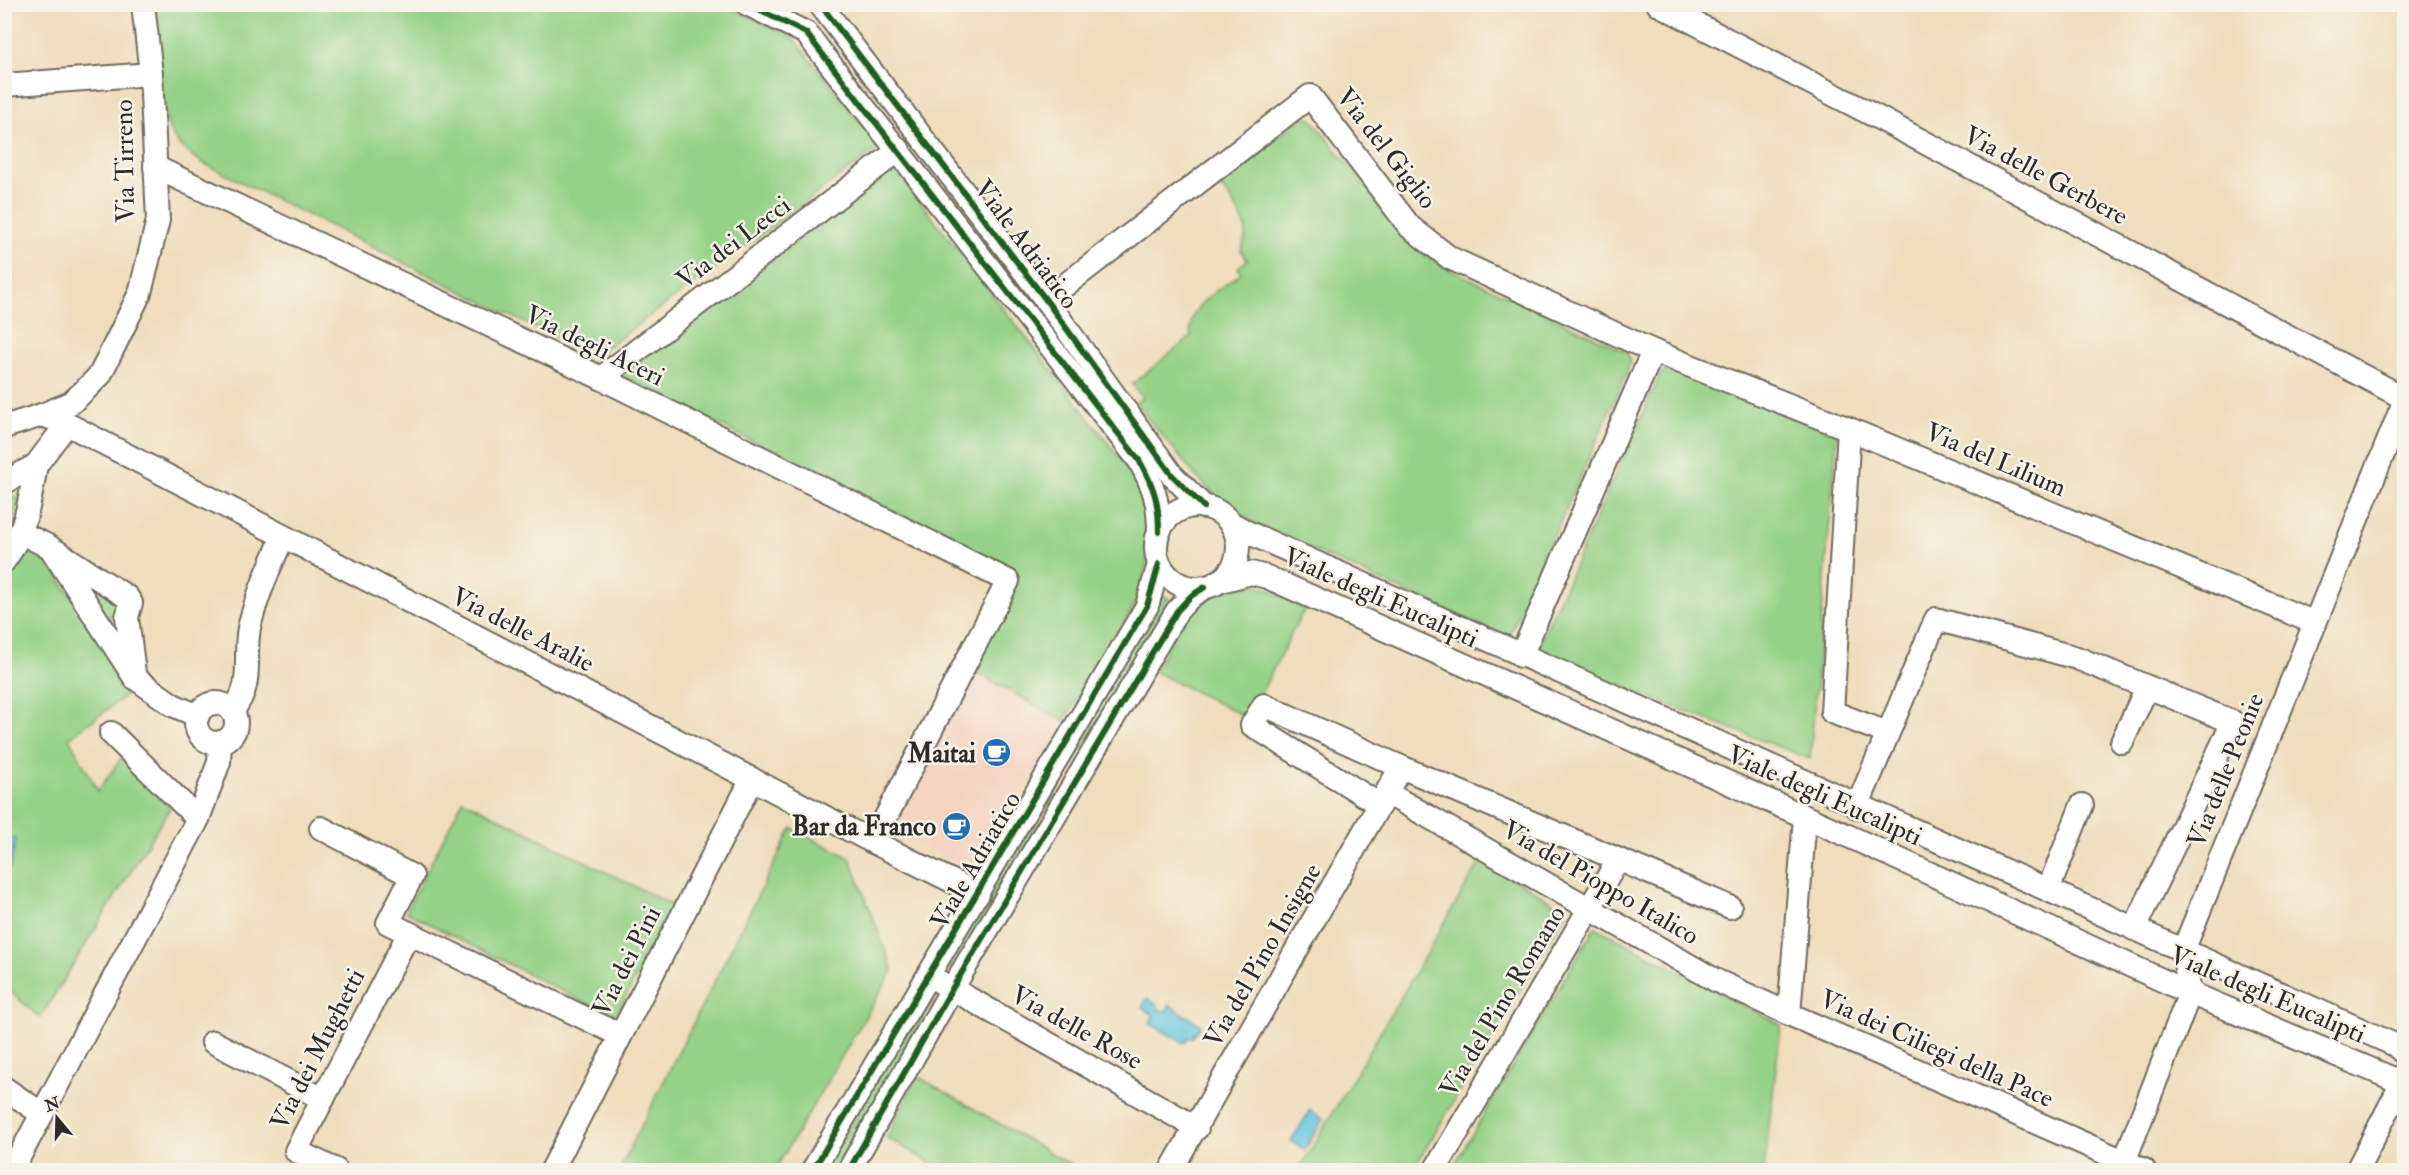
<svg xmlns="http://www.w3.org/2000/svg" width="2409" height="1175" font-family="'IM FELL Double Pica',serif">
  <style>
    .built { fill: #f4d3c1 }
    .green { fill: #95d287; stroke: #607e59; stroke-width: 1.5 }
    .water { fill: #63c6e1; stroke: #477886; stroke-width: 1.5 }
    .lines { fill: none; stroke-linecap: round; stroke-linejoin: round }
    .minor-casing { stroke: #70695d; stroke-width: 26 }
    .minor { stroke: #fff; stroke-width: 22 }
    .cycleway-casing { stroke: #f7f3e8; stroke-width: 10 }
    .cycleway { stroke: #1b5e20; stroke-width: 6 }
    .labels { text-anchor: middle; stroke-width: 5; stroke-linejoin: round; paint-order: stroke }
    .street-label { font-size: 26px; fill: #2b2b2b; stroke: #f7f3e8 }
    .poi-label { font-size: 26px; font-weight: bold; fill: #2b2b2b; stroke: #f7f3e8; text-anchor: end }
  </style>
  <rect width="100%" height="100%" fill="#f7f3e8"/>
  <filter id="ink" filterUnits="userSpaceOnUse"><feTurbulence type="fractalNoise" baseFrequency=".0167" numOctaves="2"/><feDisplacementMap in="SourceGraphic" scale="12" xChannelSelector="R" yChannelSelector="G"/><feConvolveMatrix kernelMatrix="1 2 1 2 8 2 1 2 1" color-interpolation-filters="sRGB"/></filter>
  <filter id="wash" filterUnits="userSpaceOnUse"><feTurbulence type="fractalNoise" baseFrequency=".008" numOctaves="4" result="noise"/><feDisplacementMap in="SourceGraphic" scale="24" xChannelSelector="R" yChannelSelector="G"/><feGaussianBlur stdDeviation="1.35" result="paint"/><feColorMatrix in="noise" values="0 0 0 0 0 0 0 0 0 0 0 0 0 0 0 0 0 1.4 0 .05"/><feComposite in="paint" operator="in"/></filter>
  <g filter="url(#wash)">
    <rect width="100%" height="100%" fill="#efddbb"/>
    <polygon class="built" points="971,670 1064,721 976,873 892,831"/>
    <g class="green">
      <path d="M154,5H723L783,32L795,40L880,147L594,357L203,163C194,157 184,151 177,142C156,115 157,40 154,5Z"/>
      <path d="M1304,117L1310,118L1315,123L1397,227L1417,249L1443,266L1627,352L1630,361L1626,375L1508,638L1257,525L1215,495L1195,475L1135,403L1143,398L1132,384L1191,337C1185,305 1218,291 1241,273L1238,268L1247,260L1241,251L1246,234L1245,225L1230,198L1217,183Z"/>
      <polygon points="894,168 1130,471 1145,507 1151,538 1141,594 1064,721 971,670 1019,575 620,375"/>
      <polygon points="1667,368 1837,433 1810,759 1545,657 1539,651 1540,643 1660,375"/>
      <polygon points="12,496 20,498 5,547 5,498"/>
      <polygon points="26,548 41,551 133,690 69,738 98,791 122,757 170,808 40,1018 5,987 4,574"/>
      <polygon points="87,584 124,602 120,611 105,621"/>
      <path d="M1254,584L1278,593L1305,608L1248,718L1155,672C1169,646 1182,604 1212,593C1225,589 1240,587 1254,584Z"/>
      <polygon points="1162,595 1169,598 953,970 945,966"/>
      <polygon points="463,800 672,905 615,1018 406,912"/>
      <polygon points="792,828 850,858 893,970 775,1170 625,1170 620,1168"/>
      <polygon points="1482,859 1567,911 1413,1170 1299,1170"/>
      <polygon points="1595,927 1781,1025 1764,1170 1451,1170"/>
      <polygon points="930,992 937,996 834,1170 823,1170"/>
      <polygon points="917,1076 1080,1170 943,1170 887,1138"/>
    </g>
    <g class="water">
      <polygon points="5,837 16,839 10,867 5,866"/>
      <polygon points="1147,998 1156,1004 1159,1010 1167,1011 1169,1005 1201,1025 1192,1038 1189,1037 1184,1043 1149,1023 1154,1015 1142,1008"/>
      <polygon points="1310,1110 1323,1119 1305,1150 1291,1141"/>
    </g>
  </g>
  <g filter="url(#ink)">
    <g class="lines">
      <defs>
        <g id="minor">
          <path d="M747,4L806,33L1139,460C1154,487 1159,501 1159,532"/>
          <polyline points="820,4 1046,300 1172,475 1204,507"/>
          <polyline points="1658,4 1875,116 2404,398"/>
          <polyline points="4,85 151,74"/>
          <polyline points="155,167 601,378 1008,581 873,842"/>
          <polyline points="1046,300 1310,96 1410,227 1450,258 1653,351 1849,429 2315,623"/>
          <polyline points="601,378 899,150"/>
          <polyline points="42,415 67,424 873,842 978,894"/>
          <polyline points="4,427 42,415 71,403 84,391 100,375 140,293 158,220 151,74 143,4"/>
          <polyline points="1849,429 1832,712 1887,733"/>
          <polyline points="4,483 36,465 67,424"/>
          <circle cx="1197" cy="547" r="41"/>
          <polyline points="1231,523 1247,532 2395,1045 2404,1053"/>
          <polyline points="21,533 50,547 135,678 173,705 198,716"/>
          <polyline points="56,551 127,597 131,603 127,617 134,673"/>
          <path d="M4,561C26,532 30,500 36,465"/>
          <polyline points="1217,582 1251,573 1267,577 1846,835 2190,993 2403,1083"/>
          <polyline points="1521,656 1653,351"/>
          <circle cx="216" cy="723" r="20"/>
          <path d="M232,711C255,684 243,659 249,628C256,597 270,566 283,537"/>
          <polyline points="2122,742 2147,687"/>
          <polyline points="1387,793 1715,980 1789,1014"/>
          <polyline points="1380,805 1252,725 1264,705 1401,767 1730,907"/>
          <polyline points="1857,807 1936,619 2077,658 2233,722 2134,929"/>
          <polyline points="1805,817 1789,1014 2144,1170"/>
          <polyline points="198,819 219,762 220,742"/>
          <polyline points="321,828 412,876 388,923 620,1035"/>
          <polyline points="2048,890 2082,805"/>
          <polyline points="940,982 1197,1128"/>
          <polyline points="213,1042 323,1099"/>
          <polyline points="4,1088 42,1114 198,819 111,733"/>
          <polyline points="2124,1162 2190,993 2183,951 2404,402"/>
          <polyline points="12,1170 42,1114"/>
          <polyline points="336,1170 296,1151 409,933"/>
          <polyline points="552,1170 752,779"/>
          <polyline points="813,1170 1147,606 1159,564"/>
          <polyline points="849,1170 952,989 1177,611 1191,596 1205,587"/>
          <polyline points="1171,1170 1401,767"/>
          <polyline points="1435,1170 1618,860"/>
          <polyline points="2357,1170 2404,1079"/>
        </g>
      </defs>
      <use href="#minor" class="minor-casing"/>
      <use href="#minor" class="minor"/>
      <defs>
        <g id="cycleway">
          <path d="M747,4L806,33L1139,460C1154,487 1159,501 1159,532"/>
          <polyline points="820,4 1046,300 1172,475 1204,507"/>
          <polyline points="813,1170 1147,606 1159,564"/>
          <polyline points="849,1170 952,989 1177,611 1191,596 1205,587"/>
        </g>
      </defs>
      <use href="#cycleway" class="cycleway-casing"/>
      <use href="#cycleway" class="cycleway"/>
    </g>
  </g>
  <defs>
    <symbol id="cafe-disc" viewBox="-11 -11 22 22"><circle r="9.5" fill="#1f6fb2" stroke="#f7f3e8"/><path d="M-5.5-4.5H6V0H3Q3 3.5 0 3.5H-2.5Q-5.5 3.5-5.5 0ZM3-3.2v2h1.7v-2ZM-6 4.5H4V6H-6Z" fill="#fff"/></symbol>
  </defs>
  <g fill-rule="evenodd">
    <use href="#cafe-disc" x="980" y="736" width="33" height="33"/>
    <use href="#cafe-disc" x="940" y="810" width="33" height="33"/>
  </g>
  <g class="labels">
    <g class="street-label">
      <text transform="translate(1387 148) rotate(52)" y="9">Via del Giglio</text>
      <text transform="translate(124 161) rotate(-91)" y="9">Via Tirreno</text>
      <text transform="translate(2046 175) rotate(28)" y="9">Via delle Gerbere</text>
      <text transform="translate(733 242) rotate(-37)" y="9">Via dei Lecci</text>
      <text transform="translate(1027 244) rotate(53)" y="9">Viale Adriatico</text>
      <text transform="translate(595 345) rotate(26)" y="9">Via degli Aceri</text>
      <text transform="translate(1996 459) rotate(23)" y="9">Via del Lilium</text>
      <text transform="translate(1381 597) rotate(24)" y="9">Viale degli Eucalipti</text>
      <text transform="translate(523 629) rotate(27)" y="9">Via delle Aralie</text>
      <text transform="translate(2225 770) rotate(-68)" y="9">Via delle Peonie</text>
      <text transform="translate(1825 795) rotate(24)" y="9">Viale degli Eucalipti</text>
      <text transform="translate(975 860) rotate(-60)" y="9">Viale Adriatico</text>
      <text transform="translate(1601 882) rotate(30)" y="9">Via del Pioppo Italico</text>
      <text transform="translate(1262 955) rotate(-60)" y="9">Via del Pino Insigne</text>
      <text transform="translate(626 961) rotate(-63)" y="9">Via dei Pini</text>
      <text transform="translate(2268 994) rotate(23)" y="9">Viale degli Eucalipti</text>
      <text transform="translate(1502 1001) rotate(-59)" y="9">Via del Pino Romano</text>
      <text transform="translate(1077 1027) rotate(29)" y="9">Via delle Rose</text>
      <text transform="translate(1937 1048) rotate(24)" y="9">Via dei Ciliegi della Pace</text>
      <text transform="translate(317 1049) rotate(-63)" y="9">Via dei Mughetti</text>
    </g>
    <g class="poi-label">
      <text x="976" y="762">Maitai</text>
      <text x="936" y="835">Bar da Franco</text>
    </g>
  </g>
  <rect width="2409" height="1175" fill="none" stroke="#f7f3e8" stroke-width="24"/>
  <g transform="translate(57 1118) rotate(341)" stroke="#f7f3e8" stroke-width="4.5" paint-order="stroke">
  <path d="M0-4.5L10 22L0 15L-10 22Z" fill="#2b2b2b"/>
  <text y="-9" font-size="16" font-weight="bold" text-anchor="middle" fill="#2b2b2b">N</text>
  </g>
</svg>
